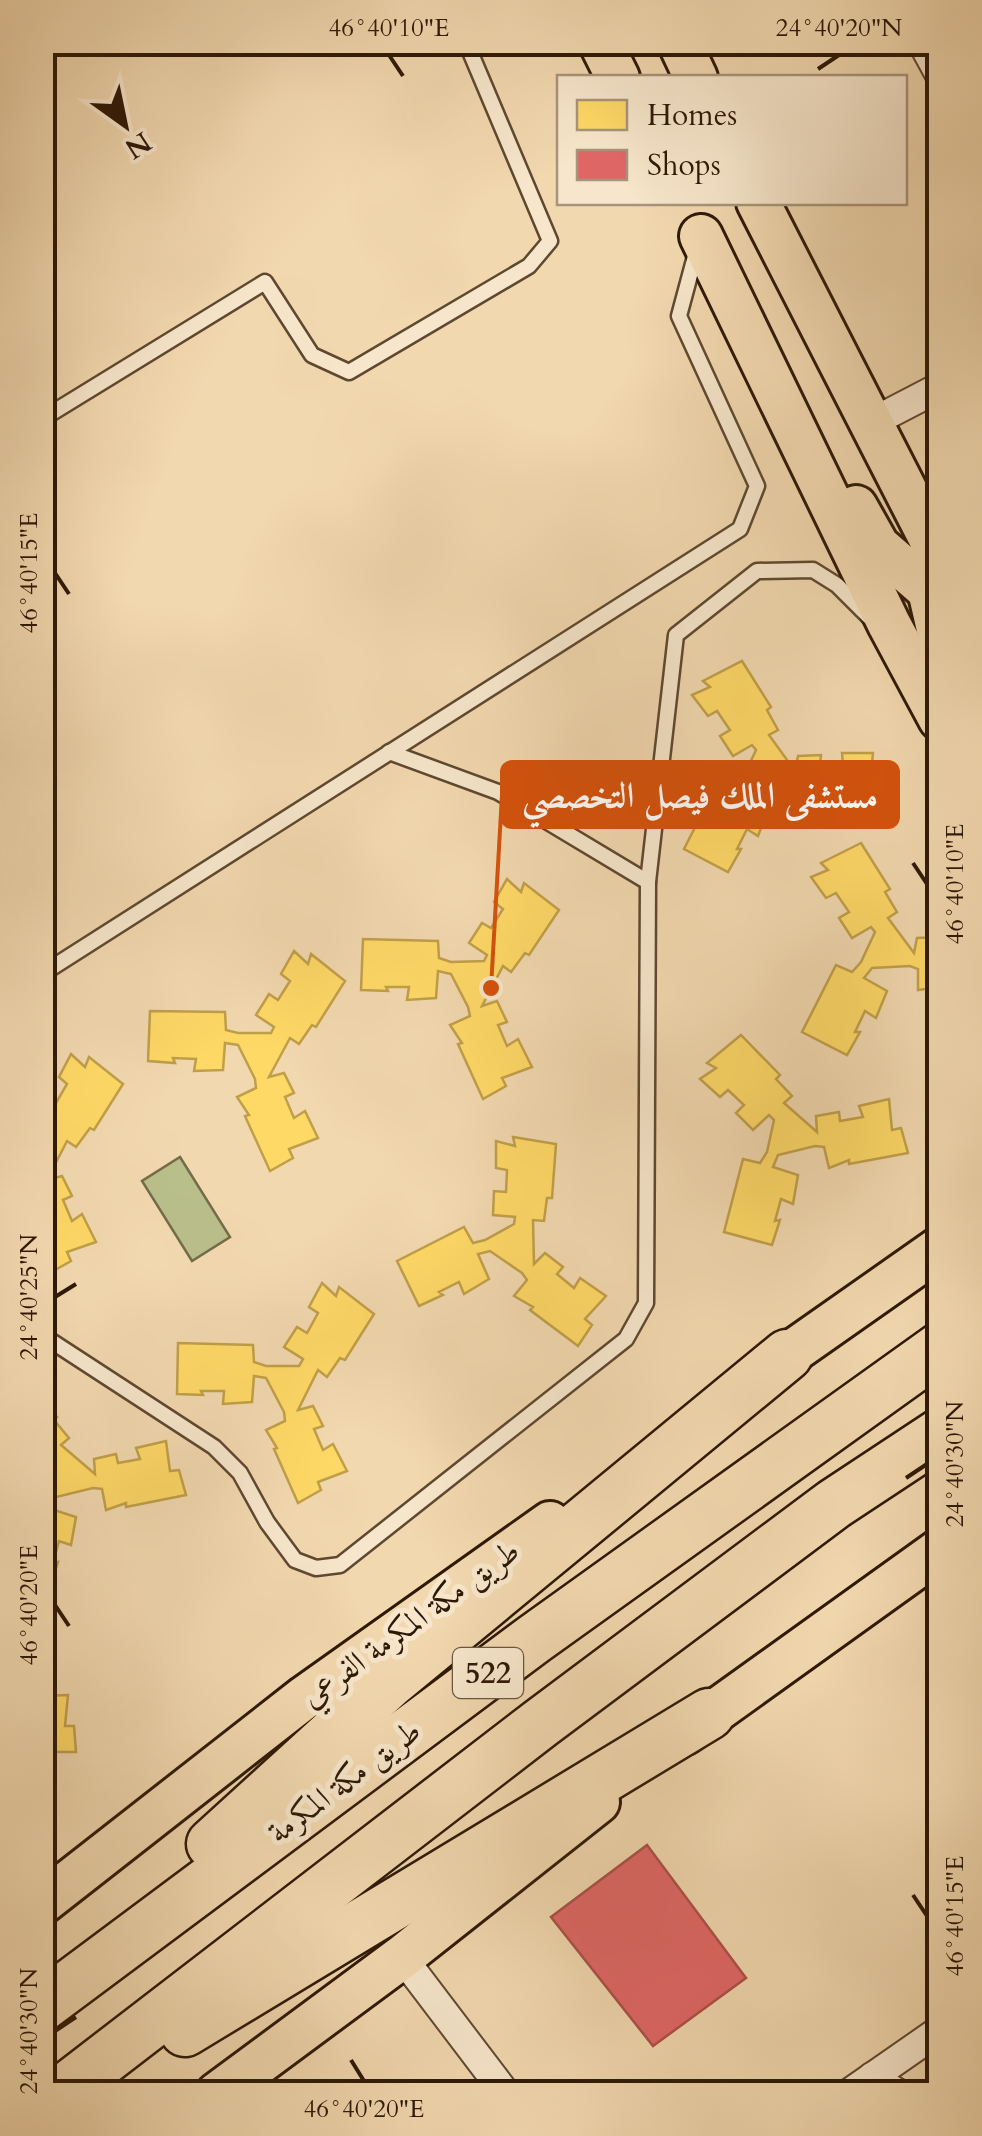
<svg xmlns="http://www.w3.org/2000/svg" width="982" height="2136" font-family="Cardo,Amiri,serif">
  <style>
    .green { fill: #b9bf8b; stroke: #746c48; stroke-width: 2.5 }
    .homes { fill: #ffd966; stroke: #c09f49; stroke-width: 2.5 }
    .shops { fill: #e06666; stroke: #ab4f49; stroke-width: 2.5 }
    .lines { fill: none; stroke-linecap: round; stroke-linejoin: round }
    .lane-casing { stroke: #5f4830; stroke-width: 19 }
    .street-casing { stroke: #5f4830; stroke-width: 32 }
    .primary-casing { stroke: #2e1806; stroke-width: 48 }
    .highway-casing { stroke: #2e1806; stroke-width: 55 }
    .lane { stroke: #f7e6cb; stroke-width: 14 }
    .street { stroke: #f7e6cb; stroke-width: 28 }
    .primary { stroke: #f2d8af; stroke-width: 42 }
    .highway { stroke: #f2d8af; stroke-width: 50 }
    .ticks { fill: none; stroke: #2e1806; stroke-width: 4 }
    .labels { text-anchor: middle; stroke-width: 10; stroke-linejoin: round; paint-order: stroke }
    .shield { fill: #f7e6cb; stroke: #6a5641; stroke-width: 2.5 }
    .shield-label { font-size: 30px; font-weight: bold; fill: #2e1806 }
    .street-label { font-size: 32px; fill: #2e1806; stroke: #f7e6cb }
    .leader { fill: none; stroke: #d5520b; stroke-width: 4 }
    .callout-dot { fill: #d5520b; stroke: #f7e6cb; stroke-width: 4 }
    .callout { fill: #d5520b; stroke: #d5520b; stroke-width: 4 }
    .callout-label { font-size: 35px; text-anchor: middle; font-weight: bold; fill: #fff }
    .neatline { fill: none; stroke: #2e1806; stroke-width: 4 }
    .ticks-label { font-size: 25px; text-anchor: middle; fill: #2e1806 }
  </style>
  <rect width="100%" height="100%" fill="#f2d8af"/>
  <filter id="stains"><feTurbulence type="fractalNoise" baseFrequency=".002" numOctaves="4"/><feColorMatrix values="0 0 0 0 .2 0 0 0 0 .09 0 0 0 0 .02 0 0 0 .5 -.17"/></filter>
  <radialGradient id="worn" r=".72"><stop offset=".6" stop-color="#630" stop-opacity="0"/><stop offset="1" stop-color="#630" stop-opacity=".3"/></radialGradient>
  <polygon class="green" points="180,1157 230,1237 192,1261 142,1181"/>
  <g class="homes">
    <polygon points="742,661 771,707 767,710 778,730 769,735 795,771 798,756 821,755 820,764 843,765 842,753 873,753 870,784 879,784 880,810 820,809 821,805 800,808 800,787 791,784 753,785 746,796 768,809 758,836 747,829 737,849 741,849 728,872 684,849 718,782 734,789 742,780 756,750 752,745 733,756 720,736 730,730 717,711 708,716 692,695 710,687 703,681"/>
    <polygon points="861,843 890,889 885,892 897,912 888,918 914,953 917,938 940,937 940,987 918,990 918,969 910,966 872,968 864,978 887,991 876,1018 865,1011 855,1032 860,1032 847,1055 802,1032 836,965 852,972 861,962 875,932 871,927 852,938 839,918 849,912 836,893 826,898 811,877 828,870 821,863"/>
    <polygon points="507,879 521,892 524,883 559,910 529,955 525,953 511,972 503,966 482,1006 497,1001 507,1022 498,1025 507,1046 518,1039 532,1067 502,1078 506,1086 483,1099 458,1044 462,1043 450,1025 470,1016 468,1007 451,974 438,971 436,998 407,1000 409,987 386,987 388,991 361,990 363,939 438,941 439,958 451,962 484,961 487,955 469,943 482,923 491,928 503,909 494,902"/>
    <polygon points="294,951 308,964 311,954 345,981 316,1027 312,1025 299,1044 290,1038 269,1077 284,1073 294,1093 285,1097 294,1118 305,1111 318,1138 289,1149 293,1158 270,1171 245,1116 249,1115 237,1097 256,1088 255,1079 238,1045 225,1043 223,1070 194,1071 196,1059 173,1058 175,1063 148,1061 150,1011 225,1012 226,1030 238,1033 271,1033 274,1027 256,1015 269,994 278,1000 290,981 281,974"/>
    <polygon points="741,1035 780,1075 776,1079 792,1096 784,1103 817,1132 816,1116 839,1112 840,1121 863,1117 859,1106 889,1099 892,1130 901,1128 908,1153 849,1164 849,1160 829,1168 824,1147 815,1146 778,1155 773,1167 798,1175 793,1204 781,1199 775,1221 780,1220 772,1245 724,1232 743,1159 760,1163 767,1152 774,1120 769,1115 753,1130 736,1113 744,1105 728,1090 720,1097 700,1079 716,1068 707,1063"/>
    <polygon points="71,1054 85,1067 89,1057 123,1084 94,1130 90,1128 76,1147 67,1141 47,1180 62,1176 72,1196 63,1200 72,1221 82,1214 96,1242 67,1252 71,1261 48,1274 42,1262 42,1136 49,1136 52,1130 42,1123 42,1104 46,1097 56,1103 67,1084 59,1077"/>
    <polygon points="513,1137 556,1144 552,1198 547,1198 544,1221 533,1220 534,1264 545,1253 563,1267 557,1274 574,1288 580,1278 606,1296 585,1319 592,1325 578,1346 530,1310 533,1307 514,1296 527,1280 522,1273 490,1251 478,1254 489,1279 464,1294 459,1282 439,1292 443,1295 419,1306 397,1261 464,1227 473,1243 485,1240 514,1224 515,1217 493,1215 494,1191 506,1192 507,1170 496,1168 496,1141 515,1146"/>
    <polygon points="322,1283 336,1296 339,1287 374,1314 345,1360 340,1358 327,1377 318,1370 298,1410 313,1406 323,1426 314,1429 323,1450 333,1444 347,1471 318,1482 321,1490 298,1503 274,1449 277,1448 266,1430 285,1421 284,1412 266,1378 254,1376 252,1402 223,1404 224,1391 201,1391 203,1395 177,1394 178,1343 253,1345 254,1362 266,1366 299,1366 303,1359 284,1347 297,1327 307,1333 318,1313 309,1307"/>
    <polygon points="42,1401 57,1417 54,1420 69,1438 61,1445 95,1474 94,1459 116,1454 118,1463 140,1459 136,1448 166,1441 170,1471 179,1470 186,1495 126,1507 126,1503 106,1510 102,1489 93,1488 56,1497 51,1509 76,1517 71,1545 59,1541 53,1563 58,1562 50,1588 42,1586 42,1497 52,1462 47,1457 42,1461"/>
    <polygon points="68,1695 65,1726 74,1726 76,1752 42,1752 42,1696"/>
  </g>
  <polygon class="shops" points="647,1845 746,1978 653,2046 551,1917"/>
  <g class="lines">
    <defs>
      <g id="lane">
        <polyline points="42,419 265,282 312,355 349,372 529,266 550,241 466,42"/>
        <polyline points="389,752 498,792 648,882"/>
        <polyline points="42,974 740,529 757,486 679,316 697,249"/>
        <polyline points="42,1335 214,1447 240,1473 267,1522 295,1560 316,1568 340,1565 626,1339 646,1303 648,882 676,635 757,571 813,570 837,585 869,617"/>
      </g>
      <g id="street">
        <polyline points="922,42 940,75"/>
        <polyline points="890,413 940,387"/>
        <polyline points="402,1957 506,2094"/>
        <polyline points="872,2077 899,2094"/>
        <polyline points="848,2094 940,2030"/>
      </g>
      <g id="primary">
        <polyline points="600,42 618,78"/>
        <polyline points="679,42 696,78"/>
        <polyline points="758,202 932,542 929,590 940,638"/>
        <polyline points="701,236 889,624 940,719"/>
        <polyline points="856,507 878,546 940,600"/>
        <polyline points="759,1375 940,1248"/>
        <polyline points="685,1733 940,1550"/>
        <polyline points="42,1903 305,1697 550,1523"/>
        <polyline points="217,2094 402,1957 598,1802"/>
      </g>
      <g id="highway">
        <polyline points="212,1844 389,1683 787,1355"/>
        <polyline points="42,2006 534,1639 940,1348"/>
        <polyline points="185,2031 709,1714"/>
        <polyline points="59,2094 541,1723 834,1504 940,1434"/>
      </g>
    </defs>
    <use href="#lane" class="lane-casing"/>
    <use href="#street" class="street-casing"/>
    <use href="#primary" class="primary-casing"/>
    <use href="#highway" class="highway-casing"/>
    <use href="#lane" class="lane"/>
    <use href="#street" class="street"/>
    <use href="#primary" class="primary"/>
    <use href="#highway" class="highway"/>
  </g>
  <path class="ticks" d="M389,55L403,76M818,69L839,55M55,573L69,594M913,863L927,884M55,1297L76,1284M906,1478L927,1464M55,1605L69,1626M913,1895L927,1916M55,2031L76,2017M351,2060L364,2081"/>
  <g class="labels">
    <rect class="shield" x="453" y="1648" width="70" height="50" rx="8"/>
    <g class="shield-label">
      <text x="488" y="1683">522</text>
    </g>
    <g class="street-label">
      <text transform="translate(410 1623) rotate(-36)" y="11">طريق مكة المكرمة الفرعي</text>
      <text transform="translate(344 1781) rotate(-37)" y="11">طريق مكة المكرمة</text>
    </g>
  </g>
  <path class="leader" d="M491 988L502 795"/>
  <circle class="callout-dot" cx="491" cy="988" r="10"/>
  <rect class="callout" x="502" y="762" width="396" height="65" rx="10"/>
  <g class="callout-label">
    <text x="700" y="807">مستشفى الملك فيصل التخصصي</text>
  </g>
  <rect width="982" height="2136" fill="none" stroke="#f2d8af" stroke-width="110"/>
  <rect x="557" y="75" width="350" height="130" fill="#f7e6cb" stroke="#a7947c" stroke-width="2.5"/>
  <rect x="577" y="100" width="50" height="30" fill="#ffd966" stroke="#a7947c" stroke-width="2.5"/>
  <text x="647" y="125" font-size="30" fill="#2e1806">Homes</text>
  <rect x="577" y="150" width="50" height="30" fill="#e06666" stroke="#a7947c" stroke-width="2.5"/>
  <text x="647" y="175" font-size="30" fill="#2e1806">Shops</text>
  <g transform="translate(125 125) rotate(147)" stroke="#f7e6cb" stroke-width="8" paint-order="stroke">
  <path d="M0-8L18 38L0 25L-18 38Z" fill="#2e1806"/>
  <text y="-15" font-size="28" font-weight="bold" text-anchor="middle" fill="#2e1806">N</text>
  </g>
  <rect x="55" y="55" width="872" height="2026" class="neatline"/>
  <g class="ticks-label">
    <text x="389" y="36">46°40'10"E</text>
    <text x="839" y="36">24°40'20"N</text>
    <text transform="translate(28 573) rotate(-90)" y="9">46°40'15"E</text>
    <text transform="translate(954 884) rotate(-90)" y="9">46°40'10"E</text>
    <text transform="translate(28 1297) rotate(-90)" y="9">24°40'25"N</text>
    <text transform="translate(954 1464) rotate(-90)" y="9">24°40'30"N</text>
    <text transform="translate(28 1605) rotate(-90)" y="9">46°40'20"E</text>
    <text transform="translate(954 1916) rotate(-90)" y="9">46°40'15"E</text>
    <text transform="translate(28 2031) rotate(-90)" y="9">24°40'30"N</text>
    <text x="364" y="2117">46°40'20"E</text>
  </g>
  <rect width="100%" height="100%" filter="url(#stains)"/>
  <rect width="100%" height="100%" fill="url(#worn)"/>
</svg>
